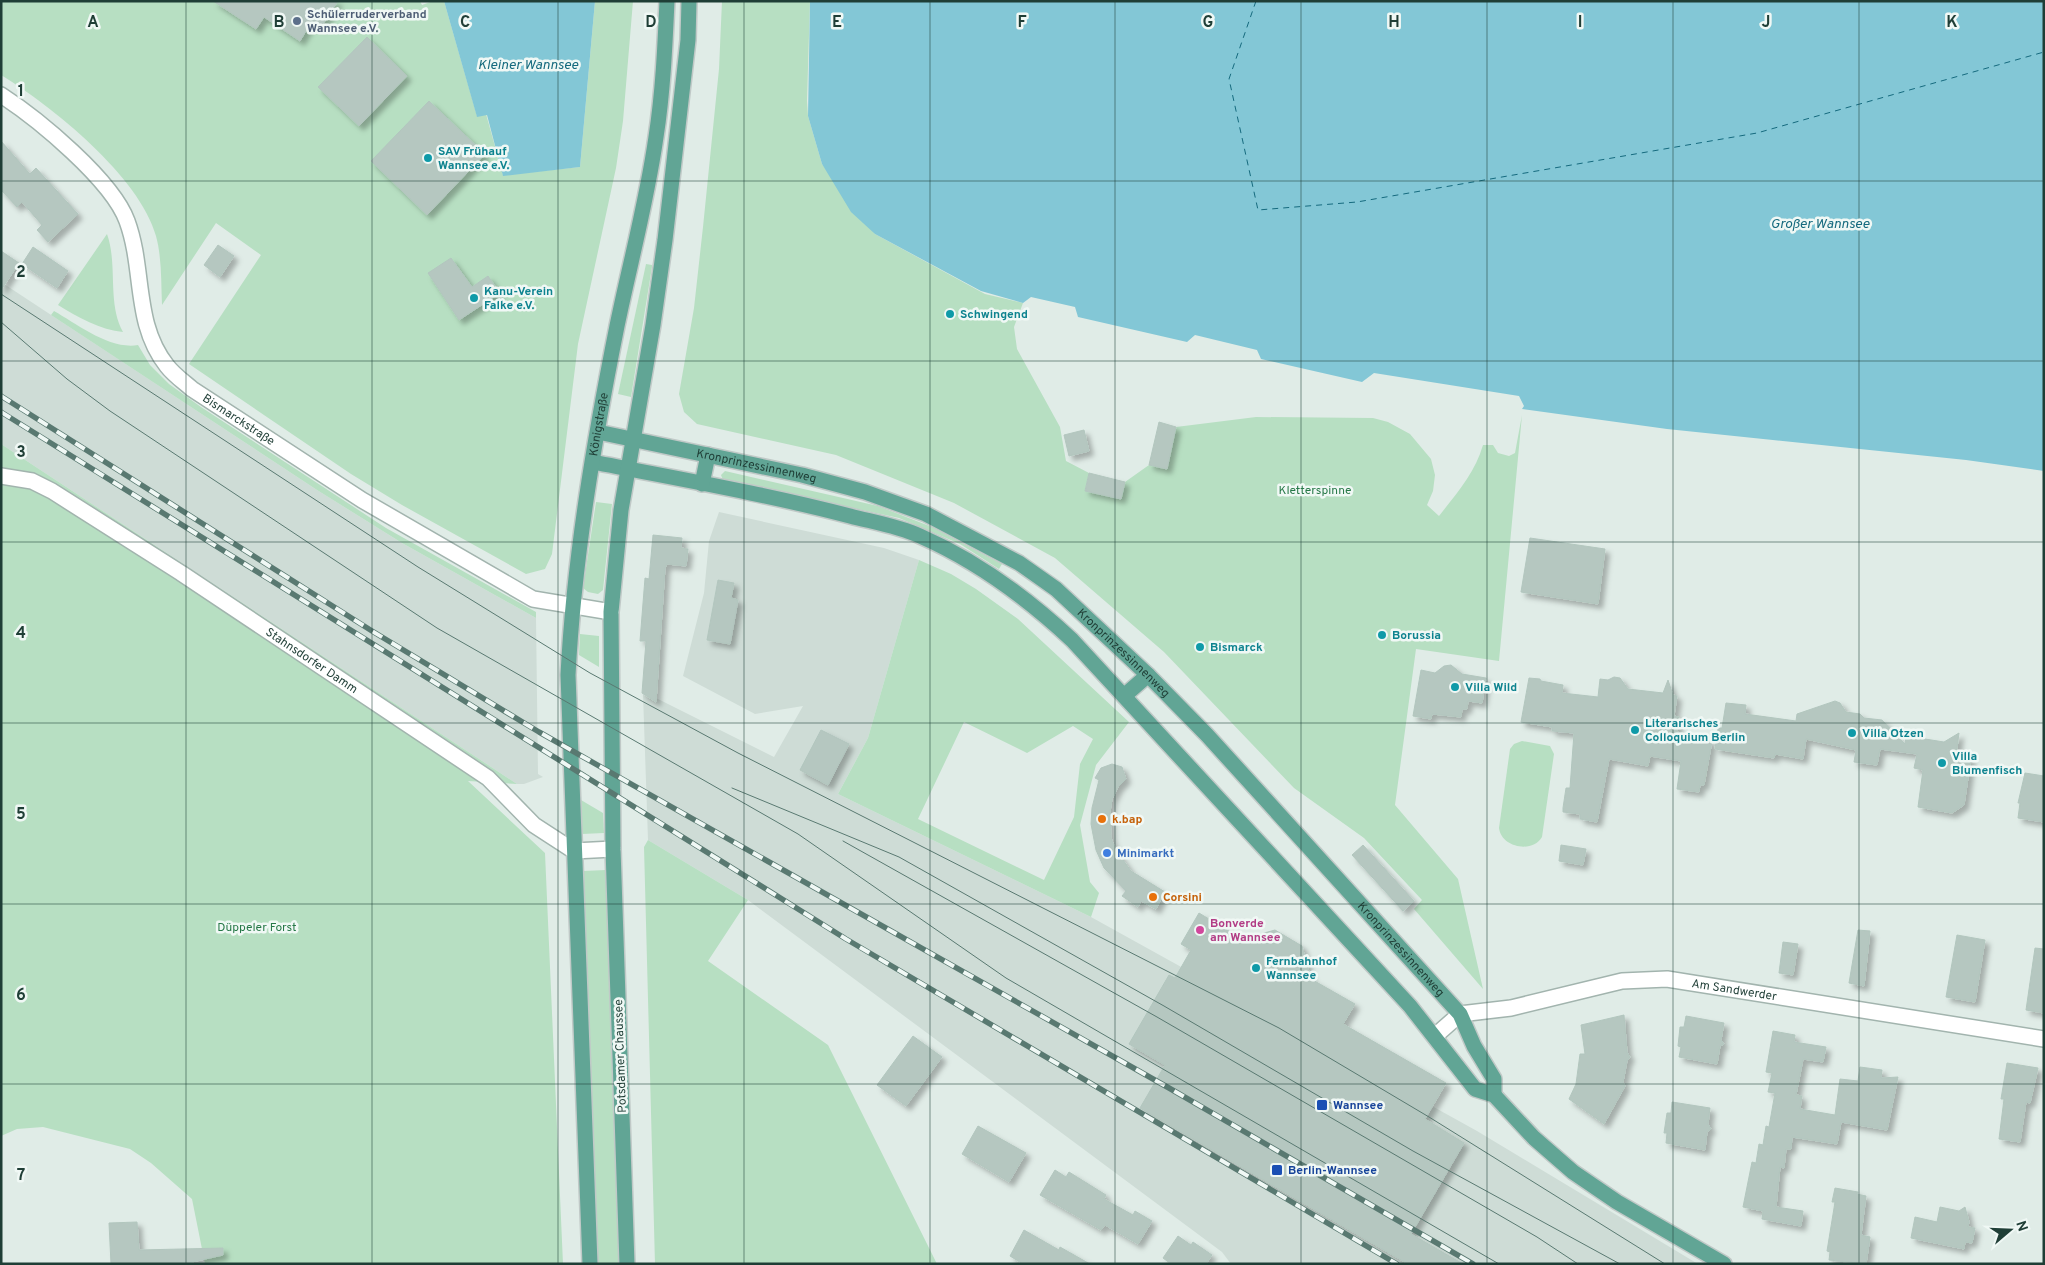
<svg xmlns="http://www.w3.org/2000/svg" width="2045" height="1265" font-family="Overpass,sans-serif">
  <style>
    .built { fill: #cedcd6 }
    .green { fill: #b7dfc2; fill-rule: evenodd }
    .water { fill: #83c7d6 }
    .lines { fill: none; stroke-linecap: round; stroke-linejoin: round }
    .ferry { stroke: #156a7e; stroke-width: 1; stroke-dasharray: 6 5; stroke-linecap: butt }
    .building { fill: #b5c7c0; stroke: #b2c6be; filter: url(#shadow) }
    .minor-casing { stroke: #a2b4ae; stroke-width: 18 }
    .major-casing { stroke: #c0c9c7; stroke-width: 18 }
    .minor { stroke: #fff; stroke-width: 15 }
    .major { stroke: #61a595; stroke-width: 15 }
    .tram { stroke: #597971; stroke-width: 1 }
    .rail-casing { stroke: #597971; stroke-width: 5.5 }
    .rail { stroke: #f0f8f5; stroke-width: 4; stroke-dasharray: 11; stroke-linecap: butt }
    .grid { fill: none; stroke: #1f3e36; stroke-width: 1; stroke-opacity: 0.55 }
    .service-dot { fill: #5c6f8a; stroke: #f0f8f5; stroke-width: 2 }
    .culture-dot { fill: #0f9aa8; stroke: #f0f8f5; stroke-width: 2 }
    .food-dot { fill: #e8710a; stroke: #f0f8f5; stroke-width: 2 }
    .shop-dot { fill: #3f7fe0; stroke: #f0f8f5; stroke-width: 2 }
    .hotel-dot { fill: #d1479c; stroke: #f0f8f5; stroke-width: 2 }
    .transit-dot { fill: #1a4fb4; stroke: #f0f8f5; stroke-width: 2 }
    .labels { text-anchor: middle; stroke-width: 5; stroke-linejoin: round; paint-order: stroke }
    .service-label { font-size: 12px; font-weight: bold; fill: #4e5e75; stroke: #f0f8f5; text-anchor: start }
    .culture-label { font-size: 12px; font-weight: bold; fill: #0d838f; stroke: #f0f8f5; text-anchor: start }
    .street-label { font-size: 12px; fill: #1f3e36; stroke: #f0f8f5 }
    .park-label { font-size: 12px; fill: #267847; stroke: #f0f8f5 }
    .food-label { font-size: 12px; font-weight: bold; fill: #c56008; stroke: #f0f8f5; text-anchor: start }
    .shop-label { font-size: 12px; font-weight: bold; fill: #366cbe; stroke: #f0f8f5; text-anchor: start }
    .hotel-label { font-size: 12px; font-weight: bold; fill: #b23c85; stroke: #f0f8f5; text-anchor: start }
    .transit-label { font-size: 12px; font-weight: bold; fill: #164399; stroke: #f0f8f5; text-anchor: start }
    .water-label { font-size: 14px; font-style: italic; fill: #156a7e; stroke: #f0f8f5 }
    .grid-label { font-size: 16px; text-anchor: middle; font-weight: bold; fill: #1f3e36; stroke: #f0f8f5; stroke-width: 5; stroke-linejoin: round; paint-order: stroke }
  </style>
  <defs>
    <filter id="shadow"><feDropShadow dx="4.5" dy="4.5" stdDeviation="2.5" flood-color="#0004"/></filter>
  </defs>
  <rect width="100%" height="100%" fill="#e0ece7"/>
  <g class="built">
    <polygon points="1,282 317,490 402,543 536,618 538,774 543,777 524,784 517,784 1,444"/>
    <polygon points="719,512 884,548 919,560 868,738 838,794 1091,917 1477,1131 1698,1264 1231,1264 1222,1252 748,900 648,840 643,694 655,702 656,698 774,757 803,706 755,714 683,676 704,593 709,541"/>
  </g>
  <g class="green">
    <path d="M1,1H420L422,5L433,1H444L477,116L486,114L503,175L580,167L595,1H633L623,121L616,168L578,344L552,554L545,569L526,574L402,505L351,474L189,364L261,255L216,223L162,305C161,283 162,258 156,236C140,177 52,106 1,75Z"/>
    <path d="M722,1H810L807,101L808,116L822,164L875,234L985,294L1023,303L1014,327L1017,349L1060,427L1066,461L1089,473L1085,491L1120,499L1125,482L1149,465L1167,469L1176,427L1256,417L1373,418L1388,422L1410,434L1431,459L1435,475L1433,491L1427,505L1439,516C1457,493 1475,473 1483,445H1493L1498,453L1509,456L1515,453L1522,415L1499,661L1416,649L1395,805L1458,879L1483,989L1414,909L1422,900L1364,838L1294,788L1164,652L1055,558L954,503L836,455L697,424L684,412L679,394L694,308L703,227L719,69Z"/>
    <path d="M107,234C118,265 107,303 123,332C101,330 77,317 58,305Z"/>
    <polygon points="646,264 652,265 652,267 631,397 618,394"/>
    <path d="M54,311C77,324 110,350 138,345L150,365L169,384L201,407L386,528L536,612V618L402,543L317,490L51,315Z"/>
    <polygon points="1,444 517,784 468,781 545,853 563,1264 205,1264 192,1199 151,1163 130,1149 43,1127 17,1129 1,1136"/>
    <polygon points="725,471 878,506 932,527 1002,564 999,569 960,544 899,518 723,480 721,475"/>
    <polygon points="596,502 612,504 603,590 598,594 588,592 583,588"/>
    <path d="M919,560L951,574L976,589L1018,619L1129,722L1096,765L1080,825L1090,882L1099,893L1091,917L838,794L868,738ZM964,722L1027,753L1073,726L1093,739L1080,764L1074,817L1044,880L918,819Z"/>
    <polygon points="580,634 599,636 599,667 579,655"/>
    <path d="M1522,741L1550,746L1554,754L1542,837C1532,854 1501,847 1499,828L1510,749L1514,744Z"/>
    <polygon points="581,800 603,813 604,833 582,834"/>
    <polygon points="648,840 748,900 708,961 828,1045 937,1264 655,1264 644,847"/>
    <polygon points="606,870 619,1264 597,1264 583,871"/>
  </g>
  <g class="water">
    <polygon points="444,1 595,1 580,167 503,176 487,115 477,117"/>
    <polygon points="810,1 2044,1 2044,471 1966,460 1667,429 1522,409 1524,406 1519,396 1374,373 1362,382 1261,359 1257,350 1195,335 1187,342 1078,317 1075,307 1031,297 1023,303 981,291 875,234 851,212 822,164 808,116"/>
  </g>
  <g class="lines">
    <polyline class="ferry" points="1256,1 1229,79 1258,210 1357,202 1757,133 2044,52"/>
  </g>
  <g class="building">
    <polygon points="213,1 338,1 321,27 312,21 300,41 264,17 256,29"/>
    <polygon points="367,37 407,76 359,126 318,87"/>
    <polygon points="429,101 485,154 427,215 371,161"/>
    <polygon points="1,141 30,174 36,168 78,214 48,242 37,230 42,225 22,202 17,207 1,190"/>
    <polygon points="218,245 234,256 220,277 204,265"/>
    <polygon points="33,247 68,271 57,288 22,264"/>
    <polygon points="1,251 19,263 1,290"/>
    <polygon points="451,258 472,287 488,276 500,293 459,320 428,273"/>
    <polygon points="1159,422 1176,427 1167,469 1149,465"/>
    <polygon points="1084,430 1089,451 1069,456 1064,435"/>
    <polygon points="1089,473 1125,482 1121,499 1085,491"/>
    <polygon points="653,535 682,538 681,548 688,549 686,566 667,564 665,568 656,702 642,693 646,641 640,641 645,578 649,579"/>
    <polygon points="1530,538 1605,549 1598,604 1521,592"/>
    <polygon points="718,580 734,583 731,598 738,600 730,644 707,640"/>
    <polygon points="1451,665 1462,674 1486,678 1482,703 1468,701 1467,709 1462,709 1461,717 1432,714 1431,719 1413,716 1421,670 1435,673 1444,666"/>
    <polygon points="1614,677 1620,678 1628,689 1663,693 1668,680 1673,695 1677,696 1674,716 1679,717 1677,732 1712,741 1704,785 1700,785 1699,792 1677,789 1681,761 1650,756 1648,766 1609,759 1597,822 1580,819 1580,814 1563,812 1563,808 1566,788 1570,788 1574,733 1552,731 1552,727 1521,722 1529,678 1540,679 1541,681 1563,685 1562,693 1598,697 1600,679 1608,680"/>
    <polygon points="1835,701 1840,703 1846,712 1860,714 1864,718 1882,720 1905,744 1906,736 1944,742 1959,733 1956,756 1971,758 1964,805 1952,813 1918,807 1923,770 1914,768 1917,754 1880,749 1877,765 1854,762 1856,750 1806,739 1803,759 1775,754 1774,758 1715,749 1718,728 1722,728 1726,703 1746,705 1745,714 1796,721 1797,714"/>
    <polygon points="821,730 849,744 828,785 800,770"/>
    <polygon points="1112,764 1122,767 1126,779 1118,787 1112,799 1110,812 1111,838 1116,850 1131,871 1165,892 1156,909 1141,901 1138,907 1122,896 1126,891 1104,868 1096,850 1091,824 1092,808 1099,780 1095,778 1101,768"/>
    <polygon points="2025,773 2044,776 2044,822 2018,818 2020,803 2018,803"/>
    <polygon points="1363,845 1414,901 1403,911 1352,855"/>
    <polygon points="1561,845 1586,849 1583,865 1559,861"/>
    <polygon points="1199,913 1242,939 1275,930 1302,946 1311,979 1355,1004 1343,1024 1446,1083 1425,1119 1464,1143 1411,1234 1463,1264 1408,1264 1140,1108 1165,1065 1129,1044 1169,975 1175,978 1191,950 1181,944"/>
    <polygon points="1858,930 1870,931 1864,986 1849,983"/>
    <polygon points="1957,935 1985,940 1975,1002 1946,997"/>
    <polygon points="1783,942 1798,944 1793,975 1779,973"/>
    <polygon points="2035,948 2044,949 2044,1013 2026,1010"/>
    <polygon points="1624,1015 1627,1052 1630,1057 1627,1061 1623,1082 1625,1086 1604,1124 1569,1099 1576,1084 1580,1054 1585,1054 1581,1025"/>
    <polygon points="1686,1016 1724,1023 1721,1040 1724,1044 1720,1046 1717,1064 1679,1057 1681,1047 1678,1046 1680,1027 1684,1027"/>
    <polygon points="1773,1031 1795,1035 1794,1042 1826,1047 1823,1062 1803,1059 1796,1095 1802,1096 1800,1109 1835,1115 1840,1079 1858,1081 1860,1067 1882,1070 1881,1078 1898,1077 1887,1130 1841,1122 1837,1144 1792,1137 1791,1149 1786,1149 1784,1168 1780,1167 1776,1207 1803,1211 1801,1226 1762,1219 1763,1211 1743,1207 1752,1162 1756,1163 1759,1144 1763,1145 1766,1126 1769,1127 1775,1093 1768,1092 1772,1073 1766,1072"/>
    <polygon points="913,1036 942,1057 906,1106 877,1085"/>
    <polygon points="2007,1063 2038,1068 2030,1103 2026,1102 2020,1142 1999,1139 2004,1099 2001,1099"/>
    <polygon points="1672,1102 1710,1108 1708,1124 1711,1129 1707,1132 1705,1150 1666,1143 1667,1133 1664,1133 1667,1113 1671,1113"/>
    <polygon points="978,1126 1026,1153 1009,1182 962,1154"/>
    <polygon points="1055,1170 1066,1177 1069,1172 1106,1195 1104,1199 1133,1215 1135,1211 1152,1221 1138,1244 1105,1225 1101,1230 1040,1195"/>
    <polygon points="1835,1188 1858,1192 1857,1194 1866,1196 1861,1235 1870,1237 1866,1264 1829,1260 1830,1252 1827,1251 1835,1202 1832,1202"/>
    <polygon points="1940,1207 1959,1211 1965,1207 1969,1222 1968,1227 1975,1228 1972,1243 1965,1242 1964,1249 1911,1238 1915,1217 1937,1222"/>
    <polygon points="137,1222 139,1250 223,1248 223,1255 183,1264 111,1264 109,1223"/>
    <polygon points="1024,1230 1059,1250 1060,1247 1090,1264 1023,1264 1010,1256"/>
    <polygon points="1178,1236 1191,1245 1193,1242 1212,1255 1206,1264 1171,1264 1163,1258"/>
  </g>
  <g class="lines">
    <defs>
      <g id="minor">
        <path id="s1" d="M1,95C38,119 112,180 127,221C145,270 133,323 167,366C174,375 184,382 192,389L362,500L533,599L611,612"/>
        <path id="s2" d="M1,476L32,481L52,491L181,573L488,778L534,825L574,851L613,849"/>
        <path id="s3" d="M1435,1036L1460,1014L1511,1008L1622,981L1667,979L2044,1039"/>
      </g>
      <g id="major">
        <path id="s4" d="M598,432L802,475L865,492L926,514L1019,563L1056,589L1148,675L1207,735L1460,1014L1474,1046L1494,1079V1095"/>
        <path d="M593,462C679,479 766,494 850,516C873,522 898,526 920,536C977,561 1026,597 1072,640L1410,1006L1475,1089L1494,1095L1534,1138L1573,1172L1617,1202L1724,1264"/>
        <polyline points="702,484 708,455"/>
        <polyline points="1124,696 1148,675"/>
        <path id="s5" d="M590,1264L568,675C574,558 594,441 617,326C630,263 647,201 656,137C663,92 665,46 667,1"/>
        <polyline points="627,1264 613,849 611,612 621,510 653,325 665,240 688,40 689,1"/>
      </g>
    </defs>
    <use href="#minor" class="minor-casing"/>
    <use href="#major" class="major-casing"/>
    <use href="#minor" class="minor"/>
    <use href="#major" class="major"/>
    <g class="tram">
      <polyline points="1,294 418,567 590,673 738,753 1279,1028 1429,1117 1665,1264"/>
      <polyline points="1,322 67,379 110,411 437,628 798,834 1006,978 1499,1264"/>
      <polyline points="732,788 899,857 1164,1006 1413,1151 1620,1264"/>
      <polyline points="843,841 1157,1017 1537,1237 1578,1264"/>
    </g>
    <defs>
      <g id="rail">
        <polyline points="1,396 372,631 539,732 1169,1088 1473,1264"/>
        <polyline points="1,412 846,939 1397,1264"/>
      </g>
    </defs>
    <use href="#rail" class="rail-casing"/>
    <use href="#rail" class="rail"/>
  </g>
  <path class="grid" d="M186,1V1264M372,1V1264M558,1V1264M744,1V1264M930,1V1264M1115,1V1264M1301,1V1264M1487,1V1264M1673,1V1264M1859,1V1264M1,181H2044M1,361H2044M1,542H2044M1,723H2044M1,904H2044M1,1084H2044"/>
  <circle class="service-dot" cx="297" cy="21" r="5"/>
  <g class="culture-dot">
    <circle cx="428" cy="158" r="5"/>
    <circle cx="474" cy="298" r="5"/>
    <circle cx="950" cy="314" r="5"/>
    <circle cx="1382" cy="635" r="5"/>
    <circle cx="1200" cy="647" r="5"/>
    <circle cx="1455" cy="687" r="5"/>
    <circle cx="1635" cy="730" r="5"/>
    <circle cx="1852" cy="733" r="5"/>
    <circle cx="1942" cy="763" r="5"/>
    <circle cx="1256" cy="968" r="5"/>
  </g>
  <g class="food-dot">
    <circle cx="1102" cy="819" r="5"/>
    <circle cx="1153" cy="897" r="5"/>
  </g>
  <circle class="shop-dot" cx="1107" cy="853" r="5"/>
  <circle class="hotel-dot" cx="1200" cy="930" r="5"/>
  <g class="transit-dot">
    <rect x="1316" y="1099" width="12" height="12" rx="2.5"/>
    <rect x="1271" y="1164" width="12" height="12" rx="2.5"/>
  </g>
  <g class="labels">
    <g class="service-label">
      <text x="307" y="18">Schülerruderverband<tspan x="307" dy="14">Wannsee e.V.</tspan></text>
    </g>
    <g class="culture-label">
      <text x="438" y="155">SAV Frühauf<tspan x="438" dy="14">Wannsee e.V.</tspan></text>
      <text x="484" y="295">Kanu-Verein<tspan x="484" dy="14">Falke e.V.</tspan></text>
      <text x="960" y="318">Schwingend</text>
      <text x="1392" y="639">Borussia</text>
      <text x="1210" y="651">Bismarck</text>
      <text x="1465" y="691">Villa Wild</text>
      <text x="1645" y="727">Literarisches<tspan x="1645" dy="14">Colloquium Berlin</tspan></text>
      <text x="1862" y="737">Villa Otzen</text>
      <text x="1952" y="760">Villa<tspan x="1952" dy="14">Blumenfisch</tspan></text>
      <text x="1266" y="965">Fernbahnhof<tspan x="1266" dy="14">Wannsee</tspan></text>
    </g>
    <g class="street-label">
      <text dy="4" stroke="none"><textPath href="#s1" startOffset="422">Bismarckstraße</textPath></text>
      <text dy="4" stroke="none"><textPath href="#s5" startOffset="842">Königstraße</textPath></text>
      <text dy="4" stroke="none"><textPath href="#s4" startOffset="162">Kronprinzessinnenweg</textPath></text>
      <text dy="4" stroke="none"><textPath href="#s4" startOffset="582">Kronprinzessinnenweg</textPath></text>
      <text dy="4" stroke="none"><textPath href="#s2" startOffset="364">Stahnsdorfer Damm</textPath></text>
      <text dy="4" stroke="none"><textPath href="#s4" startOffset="988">Kronprinzessinnenweg</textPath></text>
      <text dy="4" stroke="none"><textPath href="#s3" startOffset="312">Am Sandwerder</textPath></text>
      <text transform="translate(620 1056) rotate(-92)" y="4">Potsdamer Chaussee</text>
    </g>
    <g class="park-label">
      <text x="1315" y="494">Kletterspinne</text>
      <text x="257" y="931">Düppeler Forst</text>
    </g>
    <g class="food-label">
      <text x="1112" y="823">k.bap</text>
      <text x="1163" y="901">Corsini</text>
    </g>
    <g class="shop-label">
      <text x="1117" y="857">Minimarkt</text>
    </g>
    <g class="hotel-label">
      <text x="1210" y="927">Bonverde<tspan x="1210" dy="14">am Wannsee</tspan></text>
    </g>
    <g class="transit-label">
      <text x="1333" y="1109">Wannsee</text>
      <text x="1288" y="1174">Berlin-Wannsee</text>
    </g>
    <g class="water-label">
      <text x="528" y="69">Kleiner Wannsee</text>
      <text x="1820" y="228">Großer Wannsee</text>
    </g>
  </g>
  <g class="grid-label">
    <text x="93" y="27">A</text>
    <text x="279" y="27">B</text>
    <text x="465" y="27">C</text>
    <text x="651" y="27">D</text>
    <text x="837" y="27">E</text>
    <text x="1022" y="27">F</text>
    <text x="1208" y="27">G</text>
    <text x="1394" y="27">H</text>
    <text x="1580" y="27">I</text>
    <text x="1766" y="27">J</text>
    <text x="1952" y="27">K</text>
    <text x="21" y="96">1</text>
    <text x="21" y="277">2</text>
    <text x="21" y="457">3</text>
    <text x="21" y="638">4</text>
    <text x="21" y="819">5</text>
    <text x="21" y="1000">6</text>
    <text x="21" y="1180">7</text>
  </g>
  <rect width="2045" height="1265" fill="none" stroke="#1f3e36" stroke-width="5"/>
  <g transform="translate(2010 1230) rotate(71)" stroke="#f0f8f5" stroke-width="4" paint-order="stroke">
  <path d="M0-4L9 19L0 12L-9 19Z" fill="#1f3e36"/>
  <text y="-8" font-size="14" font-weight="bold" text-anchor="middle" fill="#1f3e36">N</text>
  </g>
</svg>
